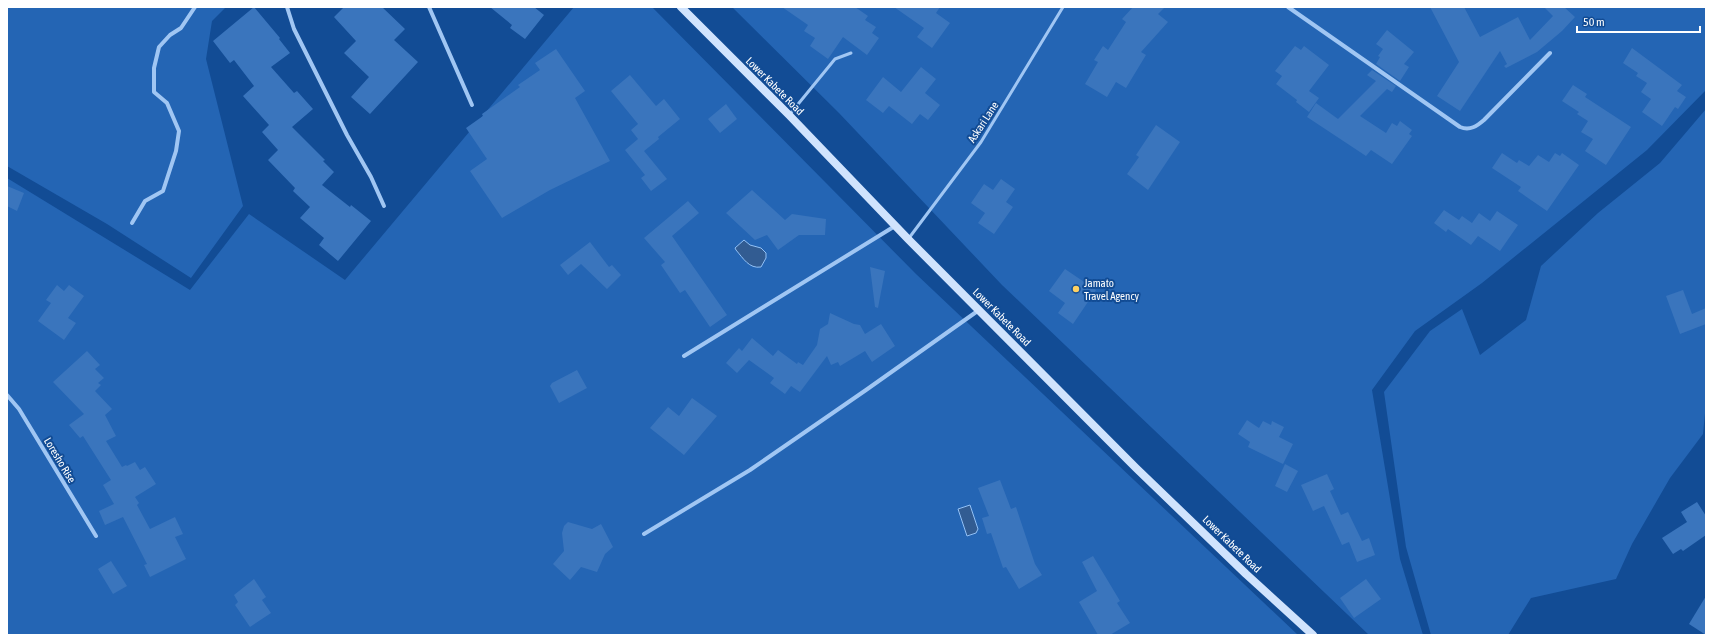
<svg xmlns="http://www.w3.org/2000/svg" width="1713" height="642" font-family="'Asap Condensed',sans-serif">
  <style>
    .green { fill: #2465b4 }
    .water { fill: #325c92; stroke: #92c1f6 }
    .building { fill: #3a75bd }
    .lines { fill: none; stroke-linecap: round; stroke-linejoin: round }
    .service { stroke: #a0c6f3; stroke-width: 3 }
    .minor { stroke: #a0c6f3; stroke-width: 4 }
    .secondary { stroke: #d0e3fd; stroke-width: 8 }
    .poi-dot { fill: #ffd162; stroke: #124c95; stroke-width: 1.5 }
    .labels { text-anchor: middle; stroke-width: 4; stroke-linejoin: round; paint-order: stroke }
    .street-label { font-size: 11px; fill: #fff; stroke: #124c95 }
    .poi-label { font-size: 11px; fill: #fff; stroke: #124c95; text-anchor: start }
  </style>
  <rect width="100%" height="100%" fill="#124c95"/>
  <g class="green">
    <polygon points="7,7 226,7 212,21 206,59 243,206 191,278 107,224 7,166"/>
    <polygon points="574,7 652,7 916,274 1298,635 7,635 7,178 190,290 249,214 345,280"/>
    <polygon points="732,7 1706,7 1706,90 1647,150 1482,283 1415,331 1372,390 1400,559 1423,635 1369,635 1002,285 839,113"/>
    <polygon points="1706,109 1706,403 1703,434 1670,478 1632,544 1616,579 1531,598 1508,635 1431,635 1406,547 1384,392 1430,331 1462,309 1480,355 1526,320 1541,266 1598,213 1660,163"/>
  </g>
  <g class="water">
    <path d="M744,240L750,245L761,248L766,253V258L761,267C749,269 743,258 736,250L735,248Z"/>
    <polygon points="970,505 978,529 976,533 967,536 958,509"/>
  </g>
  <g class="building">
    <polygon points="254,7 280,38 279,39 290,53 271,67 294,93 297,91 313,109 292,127 325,160 323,161 334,172 322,185 350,207 351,205 371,221 338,261 319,245 324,238 300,218 310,207 293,191 295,188 268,160 278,150 262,132 269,125 243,96 254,86 234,60 230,63 213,41"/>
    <polygon points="344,7 382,7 405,29 394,40 418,62 370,114 351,97 369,77 344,53 356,41 334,17"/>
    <polygon points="490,7 534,7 544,15 525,39 510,28 512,25"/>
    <polygon points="782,7 855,7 868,16 865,20 876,27 872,33 879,38 867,55 843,37 828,59 810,46 815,38 804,31 808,25"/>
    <polygon points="894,7 940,7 936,13 950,23 932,48 917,37 924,28"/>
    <polygon points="1133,7 1165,7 1158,14 1168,22 1141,52 1146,55 1126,88 1116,82 1107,97 1085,84 1098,62 1094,60 1103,46 1108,50 1126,22 1122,19"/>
    <polygon points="1430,7 1464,7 1480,37 1518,17 1530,40 1553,16 1544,7 1564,7 1575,17 1562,31 1537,52 1506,68 1504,66 1507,64 1500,51 1460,111 1437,96 1459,62"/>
    <polygon points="1387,30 1414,52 1404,64 1409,67 1400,81 1376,64 1380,57 1378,56 1383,49 1376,44"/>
    <polygon points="1295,46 1301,50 1304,46 1329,65 1309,91 1319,98 1309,112 1296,102 1297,100 1276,84 1282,76 1275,71"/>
    <polygon points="1632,48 1682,85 1677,91 1686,97 1678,109 1675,107 1662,126 1642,112 1651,99 1641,92 1647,83 1636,76 1638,73 1623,63"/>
    <polygon points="556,49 585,91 575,98 610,161 550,190 502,218 470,171 487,159 466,128 483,116 482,114 520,87 518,85 540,70 535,63"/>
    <polygon points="921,67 936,79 925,93 940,105 928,120 920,114 912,124 889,106 883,113 866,100 883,77 901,92"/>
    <polygon points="1372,70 1396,86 1392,92 1387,89 1360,116 1386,133 1392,123 1397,126 1400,121 1412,130 1409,134 1412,136 1392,164 1371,150 1366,156 1307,117 1316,103 1338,119 1376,81 1367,75"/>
    <polygon points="630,75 656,106 664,99 680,119 658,137 659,139 644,151 667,179 651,191 641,178 645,175 625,150 638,139 631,130 638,124 611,91"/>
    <polygon points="1573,85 1587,94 1585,97 1631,127 1606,165 1585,151 1593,139 1581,132 1588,121 1577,114 1579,112 1562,101"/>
    <polygon points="726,104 737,119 720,133 708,119"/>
    <polygon points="1156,125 1180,142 1148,190 1127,174 1139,157 1136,155"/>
    <polygon points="1502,153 1517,163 1519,160 1529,166 1538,155 1549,162 1555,153 1560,156 1562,153 1579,165 1547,211 1518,191 1521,187 1492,168"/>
    <polygon points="1001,179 1015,189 1006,202 1013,207 994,234 978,223 985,213 971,203 984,184 993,190"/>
    <polygon points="7,186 24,193 17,211 7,206"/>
    <polygon points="752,190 785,220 792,214 826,219 825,235 799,235 778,250 767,235 755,240 726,213"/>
    <polygon points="688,201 699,213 672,236 727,315 710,327 685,290 680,293 661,265 665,262 644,238"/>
    <polygon points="1444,210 1459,220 1462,216 1472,223 1479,213 1490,221 1497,211 1518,225 1500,251 1478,236 1471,245 1448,229 1446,232 1434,223"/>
    <polygon points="590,242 609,267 612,265 621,275 607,289 581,264 568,275 560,265"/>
    <polygon points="870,267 885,271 878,308 875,307"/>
    <polygon points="1065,269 1096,290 1073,324 1058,313 1065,303 1049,291"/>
    <polygon points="57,285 64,291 69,285 84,296 68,318 76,323 64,340 38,321 51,303 46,300"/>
    <polygon points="1683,290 1692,314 1706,308 1706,324 1680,334 1666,296"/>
    <polygon points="830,313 854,324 860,325 865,334 881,324 895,346 872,362 865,351 840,366 838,362 831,365 827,356 800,392 791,386 785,394 770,383 774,378 749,360 737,373 726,363 739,348 742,351 752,338 773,356 778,350 797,364 798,362 803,365 817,345 820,329 828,324"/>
    <polygon points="87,351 100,365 95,369 104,378 98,383 101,385 95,391 112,409 105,415 116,436 106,441 122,467 126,465 127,466 135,462 140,470 145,467 156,484 135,497 139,503 137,505 150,529 175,517 183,534 175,537 186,559 150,577 144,565 147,564 123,517 105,525 99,511 114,504 103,485 111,480 83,436 80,438 69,425 84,414 53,382"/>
    <polygon points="577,370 587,388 559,403 550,386 552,383"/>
    <polygon points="692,398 717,416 684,455 650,428 668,407 679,416"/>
    <polygon points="1247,420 1259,428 1263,421 1271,425 1272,421 1284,427 1279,437 1293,444 1283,464 1248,447 1250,442 1238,434"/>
    <polygon points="1285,464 1298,471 1287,492 1275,486"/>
    <polygon points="1327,474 1334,489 1330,491 1341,515 1348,512 1362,541 1369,538 1375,555 1357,562 1349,542 1342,545 1324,506 1313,511 1301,485"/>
    <polygon points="1000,480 1011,509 1016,507 1035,564 1042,575 1019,589 1006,567 1003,568 991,533 987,534 982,518 989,516 978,488"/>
    <polygon points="1697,502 1706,516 1706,535 1683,551 1681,549 1673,554 1662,538 1687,522 1681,512"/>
    <polygon points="568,522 592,529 601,524 613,547 605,554 597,572 581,567 570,580 553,564 564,551 562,533 564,526"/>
    <polygon points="1093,556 1120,601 1117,603 1130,623 1110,635 1098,635 1079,602 1097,591 1082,562"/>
    <polygon points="111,561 127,586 113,594 98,569"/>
    <polygon points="254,579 266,597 262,600 271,613 250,627 235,605 238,602 234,595"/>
    <polygon points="1366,579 1381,599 1354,618 1340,598"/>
    <polygon points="1706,596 1706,635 1689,624"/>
  </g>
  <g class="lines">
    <g class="service">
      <polyline points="790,114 835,59 851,53"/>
      <polyline points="909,238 981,142 1063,7"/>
    </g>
    <g class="minor">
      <polyline points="287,7 294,29 347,135 371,177 384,206"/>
      <polyline points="429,7 472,105"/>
      <path d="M1288,7L1460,127C1470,131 1477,126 1484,120L1550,53"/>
      <polyline points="132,223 145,201 163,191 176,151 179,131 167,103 154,92 154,68 159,47 170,35 181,28 195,7"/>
      <polyline points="684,356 895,226"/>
      <polyline points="7,395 19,409 96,536"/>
      <polyline points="644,534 750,470 866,390 979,310"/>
    </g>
    <polyline class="secondary" points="681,7 789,115 908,239 1136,468 1246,574 1313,635"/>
  </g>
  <circle class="poi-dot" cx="1076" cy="289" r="4"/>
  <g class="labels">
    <g class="street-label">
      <text transform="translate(775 86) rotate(45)" y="4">Lower Kabete Road</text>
      <text transform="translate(983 122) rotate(-57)" y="4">Askari Lane</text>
      <text transform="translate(1002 317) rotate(45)" y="4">Lower Kabete Road</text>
      <text transform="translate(60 460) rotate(59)" y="4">Loresho Rise</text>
      <text transform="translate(1232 544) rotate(44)" y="4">Lower Kabete Road</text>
    </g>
    <g class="poi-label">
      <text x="1084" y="287">Jamato<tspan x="1084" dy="13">Travel Agency</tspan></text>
    </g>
  </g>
  <rect width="1713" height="642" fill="none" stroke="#ffffff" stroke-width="16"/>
  <path d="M1577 26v6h123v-6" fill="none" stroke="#ffffff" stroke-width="2"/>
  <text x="1583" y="26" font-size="12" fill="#ffffff" stroke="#124c95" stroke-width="3" paint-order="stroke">50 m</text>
</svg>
